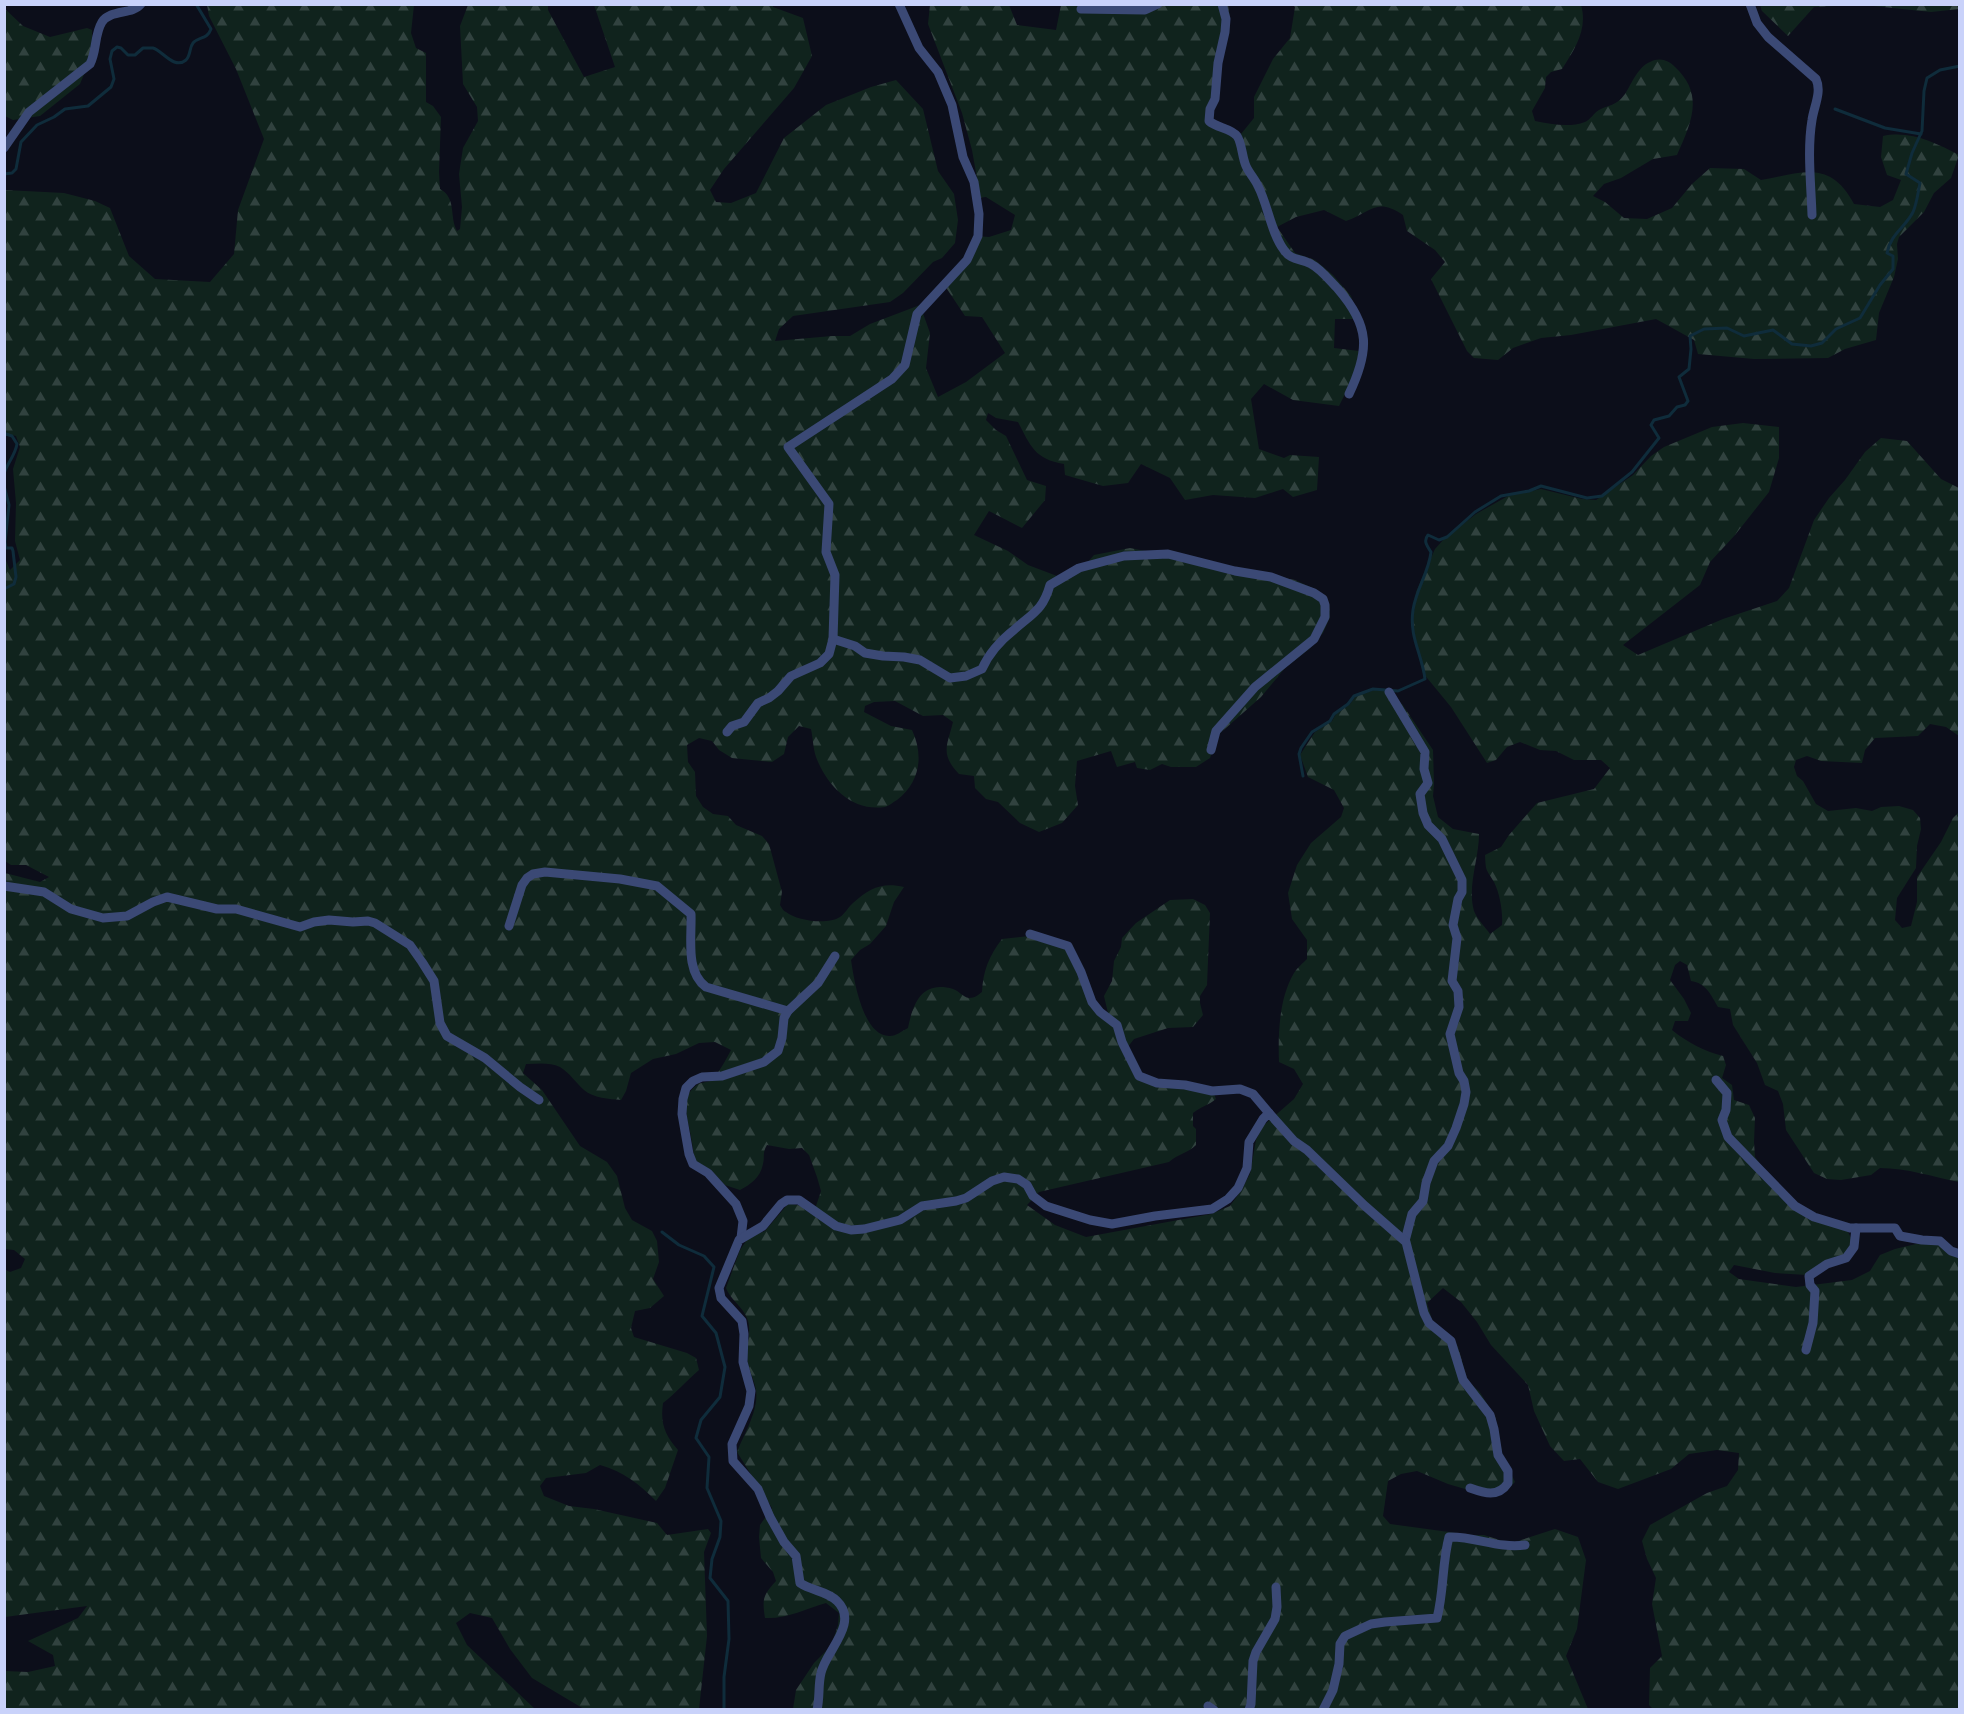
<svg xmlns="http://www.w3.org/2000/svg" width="1964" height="1714" font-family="'Archivo Narrow',sans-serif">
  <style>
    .forest { fill: url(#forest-firs) }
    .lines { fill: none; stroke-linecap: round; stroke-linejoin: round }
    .stream { stroke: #0f2c3b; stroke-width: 3 }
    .minor { stroke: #3b4975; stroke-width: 9 }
  </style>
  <defs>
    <pattern id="forest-firs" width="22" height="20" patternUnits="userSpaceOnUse" patternTransform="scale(1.5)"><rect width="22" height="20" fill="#10231d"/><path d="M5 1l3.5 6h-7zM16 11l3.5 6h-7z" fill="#31423f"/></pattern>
  </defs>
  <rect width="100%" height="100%" fill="#0c0e1a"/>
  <g class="forest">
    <path d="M207,5H414L411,33L416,48L426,53V102L433,106L441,117L439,172L440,189C457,198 449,217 457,231L460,229L462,207L459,174L463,148L478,121L477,107L463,84L460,26L468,5H548V10L584,77L615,67L594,5H773V7L803,18L812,56L794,88L724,169L710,190L716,202L731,203L756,193L784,138L826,105L871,87L896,80L923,109L938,171L954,194L958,220L955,243L942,258L933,262L903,293L890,302L793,316L779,329L775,341L832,336H850L870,324L920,305L930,333L926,368L938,397L966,382L1005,353L982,317L965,316L945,286L970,255L975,236L989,237L1011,230L1015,215L986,197L977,198V178L972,150L962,113L928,24L930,5H1009L1017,25L1056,30L1061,5H1228L1230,17L1222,47L1213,119L1241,134L1254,118V97L1273,59L1290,38L1295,7L1293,5H1581C1588,29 1575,49 1562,69L1551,72L1546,77L1545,88L1532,111L1535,121C1551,124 1569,128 1585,122C1590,120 1594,113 1599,110C1611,104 1616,106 1625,94C1632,83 1638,67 1650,62C1660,57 1668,60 1675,67C1705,95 1691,123 1677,155L1653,159L1621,178L1604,184L1593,196L1605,202L1624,218L1647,219L1672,208L1692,184L1710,168L1744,169L1761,180C1802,173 1830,159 1854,204L1880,207L1893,200L1901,180L1887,175L1881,157L1883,136C1910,130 1936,143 1959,155L1951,178L1934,193L1924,212L1899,237L1897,244L1898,259L1894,277L1879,313L1876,340L1845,349L1828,358L1754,359L1698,354L1694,340L1656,319L1571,335L1541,338L1513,348L1498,360L1474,358L1467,351L1431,279L1445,262L1435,250L1407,231L1403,215C1376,197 1372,212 1346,221L1324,210L1296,217L1277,227L1295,253L1315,260L1333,275L1351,296L1358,319H1335L1334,348L1359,351L1354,376L1339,406L1293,400L1264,384L1251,399L1259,449L1284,458L1290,455L1319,457L1317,490L1293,497L1283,489L1255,498L1213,495L1185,500L1170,478L1141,464L1128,483L1103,486L1065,475L1064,464C1035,459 1031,447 1018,422L996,418L988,413L986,420L996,430L1006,436L1027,480L1046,486L1045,500L1022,528L989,511L974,535L1008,551L1028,565L1057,576L1080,571L1094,555L1130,548L1295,580L1317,590L1329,604L1330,617L1323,633L1308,650L1285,668L1261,697L1218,735L1210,758L1196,767H1171L1162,764L1150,770L1137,768L1135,762L1117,767L1111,751L1077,761L1075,786L1078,805L1062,823L1039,832L1020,823L998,802L986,799L975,788L974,776L959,774C940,754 947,746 953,722L943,715L923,716L895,701L874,702L865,706L864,712L891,726L912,730C924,756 920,782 897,800C893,802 889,806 885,807C852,812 827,786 816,757C813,748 813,738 811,729L799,726L788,737L784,754L772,762L732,758L719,750L712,741L699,738L687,745L688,762L695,772L696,796L703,807L713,814L728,816L736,825L762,836L769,844L782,892L780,905C782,908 783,911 786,912C797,921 828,925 840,917C845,914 848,907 853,903C870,888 882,882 904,887L894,902L886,926L870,944L860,950L851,960C854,980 863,1037 890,1036C896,1036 902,1031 908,1028C913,1003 922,980 953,989C959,991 963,997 969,998C975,998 978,995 982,992C983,971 989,956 1002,939L1029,936L1068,950L1089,1001L1108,1013L1104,996L1112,981L1114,961L1121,947L1122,938L1136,923L1170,900L1193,899L1205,905L1210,913L1207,985L1200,996V1003L1203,1015L1193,1027L1168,1028L1134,1039L1123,1053L1137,1077L1214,1094L1216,1099C1209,1105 1200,1107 1193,1113V1126L1196,1129V1145C1188,1153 1178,1154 1169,1162L1039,1192L1027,1205L1055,1225L1086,1237L1211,1214L1230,1206L1241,1191L1250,1174L1256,1140L1263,1126L1294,1099L1303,1084L1294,1069L1279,1062C1278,1034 1279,998 1294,973C1297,968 1303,963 1307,959V940L1292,919L1288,893L1297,865L1311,843L1341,817L1344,808L1334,790L1308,777L1300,755L1315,732L1332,721L1336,714L1350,704L1356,696L1375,690L1385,691L1402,704L1433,750L1434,784L1433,796L1438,817L1453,829L1479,834C1479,859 1467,886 1474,911C1477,919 1486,928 1490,934L1502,925C1503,912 1500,894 1494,882C1486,868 1486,873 1485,855L1501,847L1509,835L1537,803L1594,789L1610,768L1601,760H1574L1556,751L1540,750L1520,742L1507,747L1496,760L1487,763L1451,707L1423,673L1415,642L1413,622L1416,592L1435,549L1444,539L1476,514L1508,496L1541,489L1582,499L1596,500L1633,475L1651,456L1664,447L1712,427L1743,423L1779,427V458L1769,492L1735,535L1710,562L1700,585L1623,645L1638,655L1723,619L1777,601L1789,588L1814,520L1829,498L1845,480L1865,452L1881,438L1907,441L1941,479L1959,488V736L1946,727L1930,724L1918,736L1875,738L1865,750L1862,763L1821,761L1807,756L1796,760L1794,767L1797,776L1803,781L1816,804L1828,811L1856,808L1872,811L1881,807L1899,806L1913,810L1920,818L1921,829L1917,846L1916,868L1897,898L1895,920L1902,928L1911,926L1917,902V877L1941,842L1953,818L1959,812V1182C1933,1177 1907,1168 1880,1168L1871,1175L1841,1180L1827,1179L1814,1173L1786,1130L1783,1104L1778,1091L1765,1085L1757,1063L1733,1025L1730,1009L1718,1007C1711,995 1706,983 1691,981L1687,965L1680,961L1675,965L1670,980L1684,999L1691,1013L1688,1021H1675L1672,1030C1688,1043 1704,1051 1723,1056L1726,1065L1722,1078L1732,1085L1734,1100L1749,1105L1755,1118L1754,1142L1755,1157L1766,1172L1777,1192L1848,1232L1853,1242L1848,1253L1807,1275L1775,1273L1734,1265L1729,1272L1739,1279L1796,1287L1852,1280L1870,1271L1880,1255L1895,1249L1916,1244H1939L1959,1258V1709H1653L1649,1705L1650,1668L1662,1656L1652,1604L1656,1578L1647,1559L1642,1541L1650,1525L1707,1493L1727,1486L1738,1470L1739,1453L1717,1450L1689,1454L1671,1469L1618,1489L1598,1482L1580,1459L1564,1461L1550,1446L1534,1411L1528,1385L1491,1345L1477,1322L1461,1302L1443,1288L1427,1303L1433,1323L1453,1338L1458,1347L1468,1382L1479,1391L1495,1416L1503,1457L1515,1482L1509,1488L1489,1496L1448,1484L1417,1471L1401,1474L1388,1481L1383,1516L1390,1524L1471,1535H1484L1506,1542H1515L1555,1529L1578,1537L1586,1560L1577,1629L1566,1656L1588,1709H793L796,1690L814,1663L831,1646L838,1625L839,1613L826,1603C805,1609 787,1619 765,1618C762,1599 763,1595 776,1581L773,1572L761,1558L759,1537L760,1525L772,1508L737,1452C744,1434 759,1410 756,1390C754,1378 747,1368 747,1354C747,1342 752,1330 747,1318C742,1306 730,1299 726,1288L740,1250L749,1237L765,1231L788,1204C801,1204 802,1209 816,1206L821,1191L817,1177L809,1155L802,1148L789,1149L767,1145C762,1153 765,1156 763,1164C760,1178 751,1184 740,1190L725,1185L711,1170L695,1161C693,1153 693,1145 691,1137C689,1121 678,1098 697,1085C700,1082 706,1083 710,1081C719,1074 726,1059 731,1050L715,1042L699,1043L676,1054L653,1059L631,1073L626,1091L621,1100C610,1099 593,1098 584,1090C576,1083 570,1073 560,1067C550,1062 537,1064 526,1064L523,1073L542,1090L580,1146L607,1162L617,1176L625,1208L632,1220L652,1231L657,1241L659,1262L653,1279L664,1296L650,1308L635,1311L631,1328L634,1337L687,1353L696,1358L699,1370C686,1381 676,1393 663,1403C660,1424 665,1435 678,1450L665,1488L656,1501C638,1483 624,1472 600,1465L586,1473L546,1478L540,1486L544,1496L569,1506L594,1509L657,1523L667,1535L708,1529L711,1533L704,1552L707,1636L699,1709H584L532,1678L510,1649L492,1618L470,1613L456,1623L467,1645L535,1709H5V1671L28,1672L55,1666L53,1655L28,1641L78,1618L87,1606L5,1617V1270L10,1272L21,1268L25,1259L14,1250L5,1249V873L40,882L49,877L26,865H11L5,861L4,556L10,570L20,560L15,541L16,503L13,469L20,447L16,436L4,433L5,190L64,193L95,201L110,208L129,256L155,279L210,282L234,254L238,210L264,139L236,69L209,16Z"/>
    <polygon points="1760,5 1858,5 1814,7 1788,36 1762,11"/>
    <polygon points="1864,5 1959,5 1959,9 1931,12"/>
    <polygon points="4,8 23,26 50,37 87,28 92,30 92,55 80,84 40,116 13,120 5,116"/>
  </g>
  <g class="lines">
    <g class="stream">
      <polyline points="1835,109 1885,128 1921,134"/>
      <path d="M4,174L12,173L16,169L21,142L37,125L54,117L65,109L88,106L111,87L114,79L110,59L112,51L117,47L121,48L128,55H135L143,48C144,48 151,48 153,48C163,51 174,70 186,60C191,55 189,48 193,43C199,36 207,40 211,29L196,4"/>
      <path d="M4,436L6,434L12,436L17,444C15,456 7,463 4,474"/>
      <polyline points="4,486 9,505 5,542 6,548 12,548 13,551 16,577 14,584 4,589"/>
      <path d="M1303,776L1299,754L1301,748L1312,732L1330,721L1334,714L1348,704L1354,696L1373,689L1398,691L1425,679C1422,654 1409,637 1413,610C1416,589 1429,572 1431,552C1427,546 1423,541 1428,535L1439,540L1447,537L1475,512L1501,496L1529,491L1541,486L1587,498L1602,496L1632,472L1659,438L1651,425L1654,420L1669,416L1677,407L1685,405L1688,401L1679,377L1689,369L1691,349L1690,336L1704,329L1727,328L1744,336L1773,330L1792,344L1811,346L1822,343L1836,329L1860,318L1880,285L1893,269V256L1887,253C1891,233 1905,228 1913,212C1917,203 1918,192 1920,183L1906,174L1912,153L1922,131L1924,91L1927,78L1940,70L1960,66"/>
      <polyline points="662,1232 679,1245 704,1256 714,1267 702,1316 716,1333 725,1367 720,1397 701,1420 696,1438 709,1457 707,1488 721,1521 720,1537 712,1559 710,1578 728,1601 729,1639 724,1677 724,1710"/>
    </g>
    <g class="minor">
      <path d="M1222,4L1226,19L1225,32L1218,63L1215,99L1210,109L1209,121C1217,128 1231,128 1237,136C1242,143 1242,157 1246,166C1249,173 1255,179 1258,186C1268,205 1271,233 1284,250C1291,261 1301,258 1311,264C1321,269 1330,281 1338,289C1370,326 1370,350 1349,394"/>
      <path d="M1750,4L1757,23L1768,37L1816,79C1822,92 1814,106 1812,120C1807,150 1811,184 1812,215"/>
      <polyline points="1081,9 1145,10 1158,4"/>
      <path d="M4,148L29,112L90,64C97,51 94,35 102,22C111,9 132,15 141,4"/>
      <path d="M833,639L855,646L865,653L883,656L904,657L920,660L950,678L966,676L982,669C989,653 1001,640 1015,629C1033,613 1043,610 1050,585L1079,568L1124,556L1168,554L1235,571L1271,577L1314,593L1323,599L1325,605V617L1314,639L1255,687L1216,731L1211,750"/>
      <polyline points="1389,692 1425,752 1424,769 1428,783 1420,794 1423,813 1428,825 1442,839 1462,880 1462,892 1458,899 1453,925 1457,938 1452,981 1458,991 1459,1007 1450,1034 1459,1073 1464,1081 1466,1092 1464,1104 1456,1128 1448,1146 1434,1161 1426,1183 1423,1201 1412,1214 1405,1241"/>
      <polyline points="727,732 732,726 744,722 758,703 769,698 778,691 791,676 820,663 829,654 833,639 835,575 826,552 829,504 788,447 892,379 905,365 917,314 967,260 978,236 979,214 974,182 963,157 952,105 938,72 919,48 899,4"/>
      <polyline points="4,886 44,892 71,909 103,918 127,916 153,902 167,897 217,909 236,909 300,927 314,922 329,920 353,922 368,921 375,923 410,945 422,962 434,981 440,1023 447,1036 485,1058 520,1087 539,1100"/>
      <path d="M509,926L522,885L527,878L533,874L545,872L620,879L657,886L691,914C692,937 685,972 706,987L788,1011"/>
      <polyline points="1030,934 1068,946 1081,972 1092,1002 1100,1012 1117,1025 1122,1042 1139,1076 1157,1083 1185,1085 1212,1091 1240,1089 1253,1094 1269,1113"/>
      <polyline points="1716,1080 1727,1093 1726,1110 1722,1120 1728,1137 1795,1206 1814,1217 1850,1228 1895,1228 1900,1236 1922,1240 1940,1241 1951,1251 1960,1254"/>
      <polyline points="741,1238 743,1221 736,1204 708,1173 693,1164 689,1154 682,1114 683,1099 686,1088 693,1081 702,1077 722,1076 764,1062 778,1051 782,1038 784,1018 788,1011 818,983 835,956"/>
      <polyline points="1806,1350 1813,1323 1815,1291 1810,1285 1809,1276 1827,1264 1846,1258 1854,1247 1856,1228"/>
      <polyline points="1208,1706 1214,1710"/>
      <path d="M817,1710C820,1697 818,1685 821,1673C825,1652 860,1623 837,1601C827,1591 812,1591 800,1583L796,1556L784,1542L770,1517L758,1489L733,1461L732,1444L749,1406L751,1391L743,1362L744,1334L742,1321L721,1298L719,1288L739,1240L763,1226L781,1204L787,1200H799L836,1226L851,1230L864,1229L900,1220L922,1206L956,1201L966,1198L992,1181L1004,1177L1018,1179L1027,1185L1033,1196L1046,1206L1090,1220L1112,1224L1155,1216L1212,1209L1228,1199L1238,1188L1247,1168L1249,1142L1263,1119L1269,1113L1294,1141L1307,1150L1365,1206L1406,1242L1424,1313L1429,1323L1451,1341L1463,1380L1490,1415L1494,1429L1498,1455L1508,1471V1483C1498,1498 1484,1493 1470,1488"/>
      <polyline points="1249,1710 1251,1704 1253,1661 1256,1652 1275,1619 1277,1607 1276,1587"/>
      <path d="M1323,1710L1333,1690L1339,1664L1340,1644L1345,1636L1371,1624L1385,1622L1437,1618C1444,1591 1442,1563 1449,1537C1474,1536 1499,1549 1525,1545"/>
    </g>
  </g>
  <rect width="1964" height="1714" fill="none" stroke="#c9d2fa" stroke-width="12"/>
</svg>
